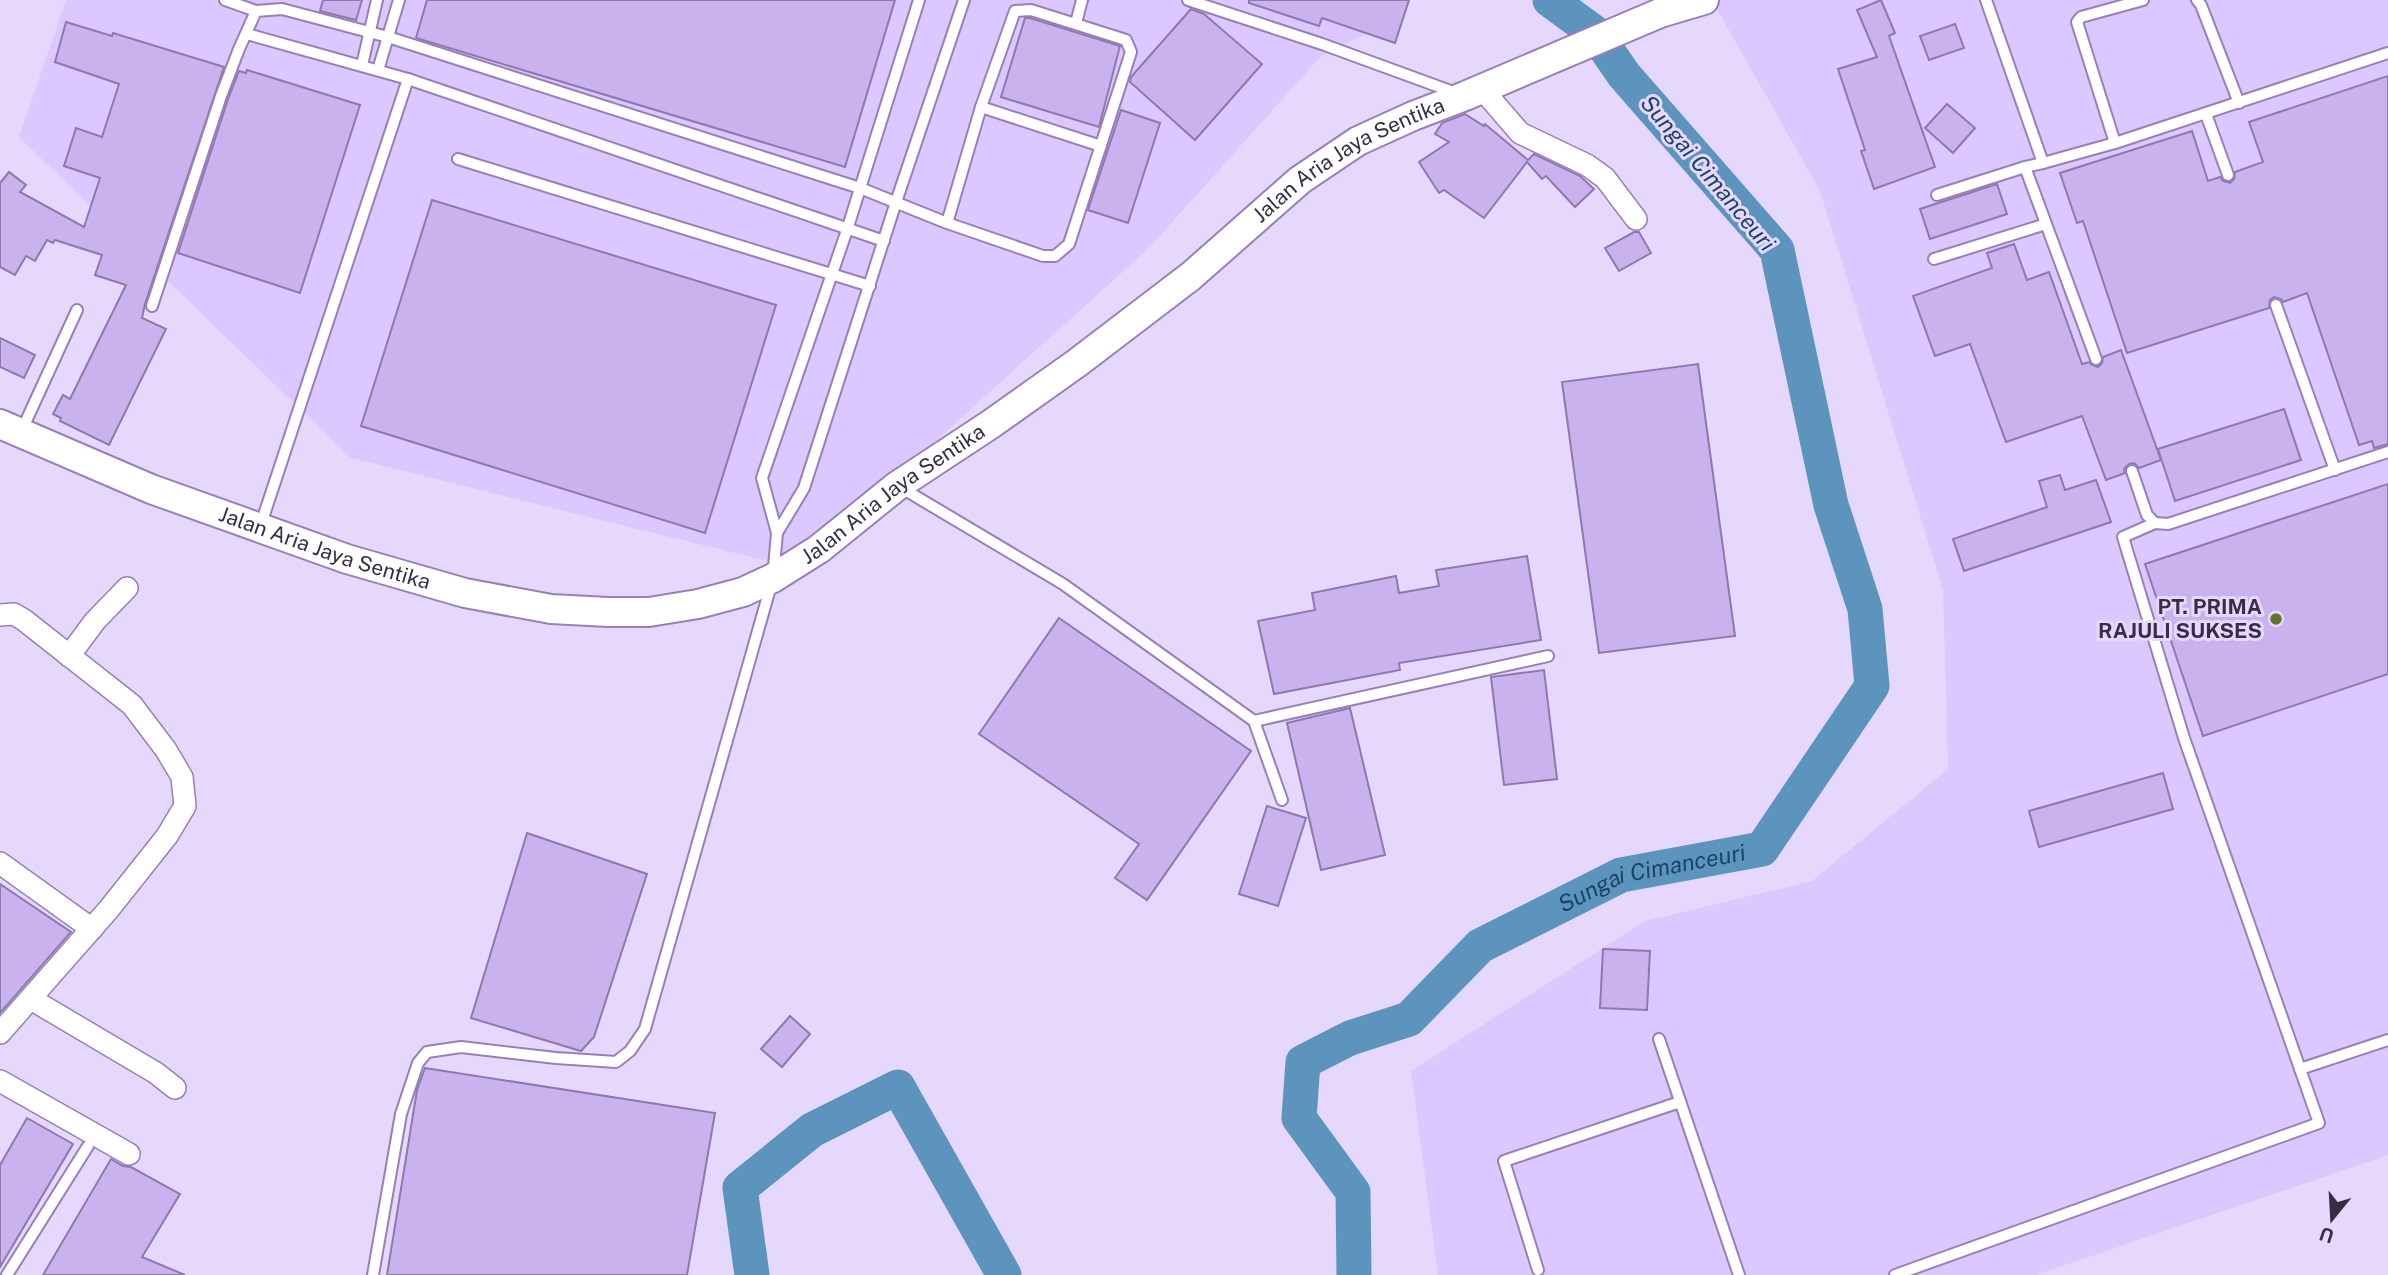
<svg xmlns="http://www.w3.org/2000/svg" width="2388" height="1275" font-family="'Public Sans',sans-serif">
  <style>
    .built { fill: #dcc7fe }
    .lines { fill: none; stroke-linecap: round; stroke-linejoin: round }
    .river { stroke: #5d94be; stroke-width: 35 }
    .building { fill: #cab2ee; stroke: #8e78b0; stroke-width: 2 }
    .service-casing { stroke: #9780b9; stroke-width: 14 }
    .minor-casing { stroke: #9780b9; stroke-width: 24 }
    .tertiary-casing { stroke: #9780b9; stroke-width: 32 }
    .service { stroke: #fff; stroke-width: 10 }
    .minor { stroke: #fff; stroke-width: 21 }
    .tertiary { stroke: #fff; stroke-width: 28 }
    .poi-dot { fill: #607424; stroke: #e6d8fd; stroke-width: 2.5 }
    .labels { text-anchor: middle; stroke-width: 6; stroke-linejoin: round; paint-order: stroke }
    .street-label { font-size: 21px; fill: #372e46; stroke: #e6d8fd }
    .poi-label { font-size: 21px; font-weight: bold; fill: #372e46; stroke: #e6d8fd; text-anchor: end }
    .water-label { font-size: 23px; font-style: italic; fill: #1b4563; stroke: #e6d8fd }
  </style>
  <rect width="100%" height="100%" fill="#e6d8fd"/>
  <g class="built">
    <polygon points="66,0 1393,0 1384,25 1321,56 1148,249 795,568 351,458 19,137"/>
    <polygon points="1720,0 2388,0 2388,1155 2036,1275 1438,1275 1411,1071 1645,921 1812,881 1948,769 1943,590 1820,191 1713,2"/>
  </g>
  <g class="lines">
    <g class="river">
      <polyline points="752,1275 740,1188 812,1130 898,1087 1004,1275"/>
      <path id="s1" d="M1354,1275L1353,1192L1299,1118L1303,1062L1350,1038L1409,1019L1480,946L1621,875L1762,849L1872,686L1865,609L1831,505L1777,250L1624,75L1595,33L1550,0"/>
    </g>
  </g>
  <g class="building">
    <polygon points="323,0 362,0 356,20 320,11"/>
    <polygon points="427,0 895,0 845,167 416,38"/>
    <polygon points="1249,0 1409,0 1395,43 1322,18 1319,26 1249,3"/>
    <polygon points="1881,0 1895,33 1889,36 1935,167 1874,189 1861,151 1865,150 1838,69 1877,57 1857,10"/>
    <polygon points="1191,9 1204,14 1262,64 1195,140 1130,82 1131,77"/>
    <polygon points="1025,18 1030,18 1120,46 1099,127 1001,97"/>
    <polygon points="66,22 112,36 113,33 224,67 145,304 142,318 166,329 109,445 60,421 61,418 53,414 63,395 70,399 126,285 95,275 102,255 55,240 53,243 47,240 35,261 26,256 15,275 0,267 0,183 9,172 26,185 20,192 84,227 100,178 64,166 76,128 102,137 119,84 55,62"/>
    <polygon points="1955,24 1964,48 1929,60 1920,36"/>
    <polygon points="247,70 360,105 300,293 178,253 228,99 239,71 246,73"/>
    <polygon points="2388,76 2388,444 2374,448 2372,441 2359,445 2307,293 2283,302 2281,299 2274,297 2270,300 2269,308 2127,353 2083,221 2077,223 2060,173 2192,131 2208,181 2220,177 2223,181 2230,183 2234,179 2235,172 2263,162 2249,122"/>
    <polygon points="1947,104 1975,128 1953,153 1925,128"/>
    <polygon points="1121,110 1160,123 1128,223 1088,210"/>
    <polygon points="1465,114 1484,126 1485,124 1528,160 1534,154 1580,176 1594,189 1575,207 1546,176 1542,179 1527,162 1484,218 1444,190 1439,193 1419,162 1449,142 1435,134 1442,123"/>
    <polygon points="1997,184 2007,214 1930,239 1920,209"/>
    <polygon points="432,200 776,305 705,533 361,426"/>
    <polygon points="1634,232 1639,232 1651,253 1619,271 1605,248"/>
    <polygon points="2014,244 2027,280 2049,272 2082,364 2089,362 2092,365 2098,367 2102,363 2103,357 2121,350 2161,460 2139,468 2134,463 2129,464 2124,469 2125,473 2106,480 2082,416 2006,442 1970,344 1935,356 1913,296 1992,268 1987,253"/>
    <polygon points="0,338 35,355 24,378 0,367"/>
    <polygon points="1698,364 1735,636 1599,653 1562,382"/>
    <polygon points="2284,409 2301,460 2175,501 2158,449"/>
    <polygon points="2060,475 2065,490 2096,480 2111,522 1964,571 1953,539 2047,507 2039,481"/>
    <polygon points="2388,484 2388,674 2203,736 2145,564"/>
    <polygon points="1527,556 1541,640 1399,663 1400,670 1274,694 1258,621 1315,610 1312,593 1396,576 1399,593 1439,586 1436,570"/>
    <polygon points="1059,618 1251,751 1147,900 1115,878 1139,844 979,734"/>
    <polygon points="1544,670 1557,779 1504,785 1491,677"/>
    <polygon points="1350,708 1385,855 1321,870 1287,723"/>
    <polygon points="2163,773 2173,809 2039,847 2029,811"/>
    <polygon points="1267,806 1306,818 1278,906 1239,894"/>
    <polygon points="527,833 647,874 594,1037 581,1051 471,1018"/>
    <polygon points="0,884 71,932 0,1013"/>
    <polygon points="1603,949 1650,951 1647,1010 1600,1008"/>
    <polygon points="790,1016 810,1034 782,1067 761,1049"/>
    <polygon points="425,1068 715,1113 687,1275 387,1275 417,1090"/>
    <polygon points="27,1118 73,1144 0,1267 0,1165"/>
    <polygon points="111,1159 123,1166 131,1167 180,1194 142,1257 185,1275 43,1275"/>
  </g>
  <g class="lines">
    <defs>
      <g id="service">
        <polyline points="225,0 256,11"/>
        <polyline points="1188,0 1322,44 1456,93"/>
        <polyline points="1986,0 2043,163 2025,167 2096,359"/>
        <polyline points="2197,0 2201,5 2239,103"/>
        <polyline points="1076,23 1082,0"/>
        <polyline points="247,34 408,79 884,241"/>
        <polyline points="362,65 377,0"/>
        <polyline points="378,70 399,0"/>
        <polyline points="981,107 1101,146"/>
        <polyline points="2206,114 2228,175"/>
        <polyline points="2115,143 2077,22 2081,17 2143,0"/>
        <polyline points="458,159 870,286"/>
        <polyline points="2043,163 2115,143 2388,53"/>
        <polyline points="1937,195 2025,167"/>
        <polyline points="1934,259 2046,224"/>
        <polyline points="2276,305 2335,470"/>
        <polyline points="152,306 221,96 239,49 256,11 282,9 388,37 860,188 947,223 1043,256 1055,256 1069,244 1131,52 1126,40 1031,10 1015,11 981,107 947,223"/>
        <polyline points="21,432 77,310"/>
        <polyline points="2132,471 2147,515 2155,523 2168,524 2388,452"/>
        <polyline points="900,487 1063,584 1254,721 1282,800"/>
        <polyline points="260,527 408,79"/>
        <polyline points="777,533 804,488 896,202 964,0"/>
        <polyline points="1254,721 1548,656"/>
        <polyline points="1659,1039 1739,1275"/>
        <polyline points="2300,1069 2388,1040"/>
        <polyline points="1538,1270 1504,1161 1680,1102"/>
        <polyline points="7,1275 88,1146"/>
        <polyline points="373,1275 401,1114 418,1063 427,1052 461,1047 556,1058 616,1062 630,1051 645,1029 773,578 777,533 762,478 847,230 919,0"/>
        <polyline points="1895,1275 2319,1123 2184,738 2123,537 2155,523"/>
      </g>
      <g id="minor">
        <polyline points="1482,89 1520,133 1587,165 1605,178 1636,219"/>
        <polyline points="0,615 14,614 24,620 132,705 166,750 182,777 185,806 167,836 109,909 0,1033"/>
        <polyline points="69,656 95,621 127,588"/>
        <polyline points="0,863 92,929"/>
        <polyline points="31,999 156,1073 175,1088"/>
        <polyline points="0,1081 129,1154"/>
      </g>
      <g id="tertiary">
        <path id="s2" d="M0,424L151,489L347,559L465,593L551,609L608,612H649L698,604L743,592L773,578L819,549L897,486L991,424L1077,363L1191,276L1300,180L1358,141L1413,116L1465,96L1660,13L1704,0"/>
      </g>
    </defs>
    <use href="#service" class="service-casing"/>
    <use href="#minor" class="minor-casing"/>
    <use href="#tertiary" class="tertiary-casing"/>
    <use href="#service" class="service"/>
    <use href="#minor" class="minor"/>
    <use href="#tertiary" class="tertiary"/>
  </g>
  <circle class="poi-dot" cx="2276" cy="619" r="7"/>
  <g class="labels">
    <g class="street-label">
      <text dy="7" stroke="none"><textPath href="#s2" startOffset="1524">Jalan Aria Jaya Sentika</textPath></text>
      <text dy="7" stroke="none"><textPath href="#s2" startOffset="957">Jalan Aria Jaya Sentika</textPath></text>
      <text dy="7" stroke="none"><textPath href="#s2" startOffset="348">Jalan Aria Jaya Sentika</textPath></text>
    </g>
    <g class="poi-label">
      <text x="2262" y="614">PT. PRIMA<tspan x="2262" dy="24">RAJULI SUKSES</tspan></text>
    </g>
    <g class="water-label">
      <text transform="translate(1708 173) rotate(50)" y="8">Sungai Cimanceuri</text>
      <text dy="8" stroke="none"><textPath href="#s1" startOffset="634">Sungai Cimanceuri</textPath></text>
    </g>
  </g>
  <g transform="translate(2332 1219) rotate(198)" stroke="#e6d8fd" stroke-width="5" paint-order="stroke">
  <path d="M0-5L12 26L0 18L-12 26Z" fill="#372e46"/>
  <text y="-10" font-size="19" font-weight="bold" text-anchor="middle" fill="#372e46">U</text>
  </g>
</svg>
